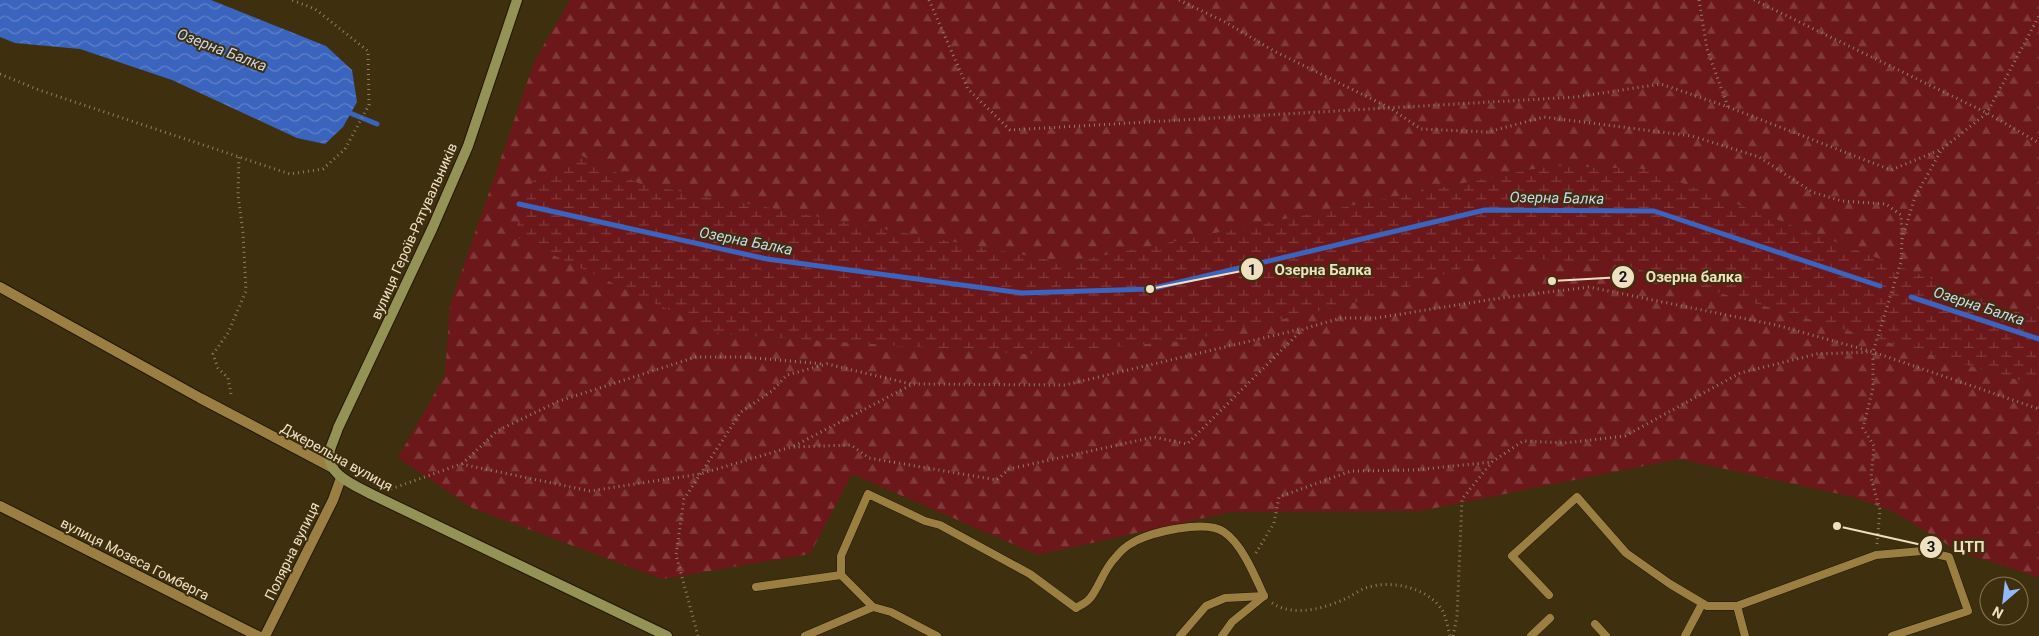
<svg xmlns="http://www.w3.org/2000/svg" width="2039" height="636" font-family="Roboto,sans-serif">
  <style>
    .forest { fill: url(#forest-firs) }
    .wetland { fill: url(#wetland-marsh) }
    .water { fill: url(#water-waves) }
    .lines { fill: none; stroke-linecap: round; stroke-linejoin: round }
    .stream { stroke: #3b64be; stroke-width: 5 }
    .service-casing { stroke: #211805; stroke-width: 9 }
    .minor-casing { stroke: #211805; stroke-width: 12 }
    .tertiary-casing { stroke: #211805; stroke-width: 12 }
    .secondary-casing { stroke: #211805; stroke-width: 12 }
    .path { stroke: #8f8060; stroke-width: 3; stroke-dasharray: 1 4; stroke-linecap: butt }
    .service { stroke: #9b7e42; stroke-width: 8 }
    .minor { stroke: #9b7e42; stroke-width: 10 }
    .tertiary { stroke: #9b7e42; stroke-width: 10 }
    .secondary { stroke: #949255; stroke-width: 10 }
    .labels { text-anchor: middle; stroke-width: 4; stroke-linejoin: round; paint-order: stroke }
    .street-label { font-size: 14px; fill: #efe0c2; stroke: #3e2f0e }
    .water-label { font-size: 15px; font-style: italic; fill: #cad7ef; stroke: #3e2f0e }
    .leader { fill: none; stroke: #efe0c2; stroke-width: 2 }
    .callout-dot { fill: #efe0c2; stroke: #3e2f0e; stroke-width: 2 }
    .mark-label { font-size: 15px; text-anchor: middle; font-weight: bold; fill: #111 }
    .callout-label { font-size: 15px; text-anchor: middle; font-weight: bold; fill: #efe0c2; stroke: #3e2f0e; stroke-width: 4; stroke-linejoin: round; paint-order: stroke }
  </style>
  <defs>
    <pattern id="forest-firs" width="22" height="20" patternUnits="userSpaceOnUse" patternTransform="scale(1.25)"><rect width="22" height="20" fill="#6c181b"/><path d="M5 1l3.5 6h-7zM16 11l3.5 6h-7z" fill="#81393a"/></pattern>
    <pattern id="wetland-marsh" width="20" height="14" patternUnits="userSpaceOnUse" patternTransform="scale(1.25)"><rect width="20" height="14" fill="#6c181b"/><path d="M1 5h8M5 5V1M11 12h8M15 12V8" fill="none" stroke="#81393a"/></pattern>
    <pattern id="water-waves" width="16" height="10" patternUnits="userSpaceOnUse" patternTransform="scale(1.25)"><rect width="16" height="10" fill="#3b64be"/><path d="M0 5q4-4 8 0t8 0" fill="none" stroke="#6181c7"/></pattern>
  </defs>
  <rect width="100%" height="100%" fill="#3e2f0e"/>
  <polygon class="forest" points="570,0 2039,0 2039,320 1645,169 1549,166 1066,263 640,184 580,155 720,334 1026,354 1190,340 1375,298 1498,256 1624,265 2039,386 2039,577 1958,551 1894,512 1853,497 1679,459 1420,511 1231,512 1038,555 852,474 810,554 662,579 472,508 398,458 445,375 450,305 535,60"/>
  <polygon class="wetland" points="580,155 640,184 1066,263 1549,166 1645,169 2039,320 2039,386 1624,265 1498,256 1375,298 1190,340 1026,354 720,334 513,236 533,181"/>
  <polygon class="water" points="0,0 211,0 326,46 352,70 357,102 343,127 325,144 297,138 172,80 80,49 15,43 0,37"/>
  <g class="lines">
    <g class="stream">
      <polyline points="345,111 377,124"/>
      <polyline points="519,204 767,259 1022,293 1150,289 1485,210 1654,211 1880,286"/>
      <polyline points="1911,297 2039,339"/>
    </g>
    <defs>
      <g id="service">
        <polyline points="756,587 841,575"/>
        <polyline points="1549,595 1512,556 1577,497 1626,553 1670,584 1707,606 1737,606"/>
        <path d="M873,607L841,575V556L868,494L925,521L940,525L1030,574L1076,608C1081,605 1088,602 1091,597C1100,585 1104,569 1115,558C1119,553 1126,546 1132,543C1150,532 1206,519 1224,532C1242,544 1255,576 1264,596L1232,622L1222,636"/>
        <polyline points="1595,624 1606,636"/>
        <polyline points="805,636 873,607 891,612 937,636"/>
        <polyline points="1180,636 1206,606 1225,598 1264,596"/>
        <polyline points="1531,636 1550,618"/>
        <polyline points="1685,636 1702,604"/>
        <polyline points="1745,636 1737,606 1876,555 1922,551 1949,557 1968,611 1892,636"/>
      </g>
      <g id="minor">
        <polyline points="0,506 258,636"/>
        <polyline points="265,636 333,500 341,478"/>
      </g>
      <polyline id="tertiary" points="0,287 200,398 333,468"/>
      <path id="secondary" d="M517,0L468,146L432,229L338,428C336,435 332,443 330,450C324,475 357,486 373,495L667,636"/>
    </defs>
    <use href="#service" class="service-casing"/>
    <use href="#minor" class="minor-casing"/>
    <use href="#tertiary" class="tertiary-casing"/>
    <use href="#secondary" class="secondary-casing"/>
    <g class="path">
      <polyline points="929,0 968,89 1010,130 1576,97 1661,84 1728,107 1891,170 1942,149"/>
      <polyline points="1179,0 1225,22 1274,51 1390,108 1421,129 1488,132 1544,117 1692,136 1759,157 1812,192 1842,201 1886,204 1901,215 1902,239"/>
      <polyline points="1699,0 1707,49 1728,107"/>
      <polyline points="1754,0 1987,113 2039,143"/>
      <polyline points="0,74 39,90 290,174 323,169 345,149 369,105 368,51 315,9 292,0"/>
      <polyline points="231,394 228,378 218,368 213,354 228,333 246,291 243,233 238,195 239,157"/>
      <polyline points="794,446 913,384 1065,385 1301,329"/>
      <polyline points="462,464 497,431 559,401 696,357 744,357 824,364"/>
      <polyline points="391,489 461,464 590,491 700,474 791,447 851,445 869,458 997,480 1009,469 1154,437 1187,444 1303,329 1341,318 1376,318 1501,298 1589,287 1776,325 1873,352 2039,409"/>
      <polyline points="1877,544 1880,510 1871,478 1874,446 1863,428 1873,388 1873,352 1901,262 1902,239 1915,197 1942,149 1987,113 2039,16"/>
      <polyline points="1256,553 1274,523 1279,497 1351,471 1415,470 1492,462"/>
      <path d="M1272,603C1295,618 1326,608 1349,597C1355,594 1362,588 1369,587C1393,580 1428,588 1442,610C1446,617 1448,628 1450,636"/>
      <polyline points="698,636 676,555 684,499 741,412 772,391 787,375 827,364 911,384"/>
      <polyline points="1453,636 1457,617 1462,499 1492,462 1523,441 1565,443 1625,436 1740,373 1817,354 1869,352"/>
    </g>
    <use href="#service" class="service"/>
    <use href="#minor" class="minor"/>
    <use href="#tertiary" class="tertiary"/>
    <use href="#secondary" class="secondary"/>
  </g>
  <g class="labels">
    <g class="street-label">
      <text transform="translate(414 231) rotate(-66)" y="5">вулиця Героїв-Рятувальників</text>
      <text transform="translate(337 457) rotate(29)" y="5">Джерельна вулиця</text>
      <text transform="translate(292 551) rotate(-64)" y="5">Полярна вулиця</text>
      <text transform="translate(135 559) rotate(27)" y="5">вулиця Мозеса Гомберга</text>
    </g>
    <g class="water-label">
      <text transform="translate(222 50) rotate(21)" y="5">Озерна Балка</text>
      <text transform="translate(1557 198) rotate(1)" y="5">Озерна Балка</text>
      <text transform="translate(746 241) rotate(11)" y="5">Озерна Балка</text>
      <text transform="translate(1979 306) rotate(18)" y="5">Озерна Балка</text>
    </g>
  </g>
  <path class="leader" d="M1150 289L1252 269M1552 281L1623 277M1837 526L1931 547"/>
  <g class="callout-dot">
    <circle cx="1150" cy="289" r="5"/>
    <circle cx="1552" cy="281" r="5"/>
    <circle cx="1837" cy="526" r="5"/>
    <circle cx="1252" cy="269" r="12"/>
    <circle cx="1623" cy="277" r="12"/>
    <circle cx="1931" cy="547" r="12"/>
  </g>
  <g class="mark-label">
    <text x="1252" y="275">1</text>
    <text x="1623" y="282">2</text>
    <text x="1931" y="552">3</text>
  </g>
  <g class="callout-label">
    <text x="1323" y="275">Озерна Балка</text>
    <text x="1694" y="282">Озерна балка</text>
    <text x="1969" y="552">ЦТП</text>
  </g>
  <g transform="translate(2004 601) rotate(208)"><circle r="24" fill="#3e2f0e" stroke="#857656"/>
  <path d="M0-4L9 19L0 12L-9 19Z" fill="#94b7fd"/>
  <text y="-8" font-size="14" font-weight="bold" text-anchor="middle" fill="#efe0c2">N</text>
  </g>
</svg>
